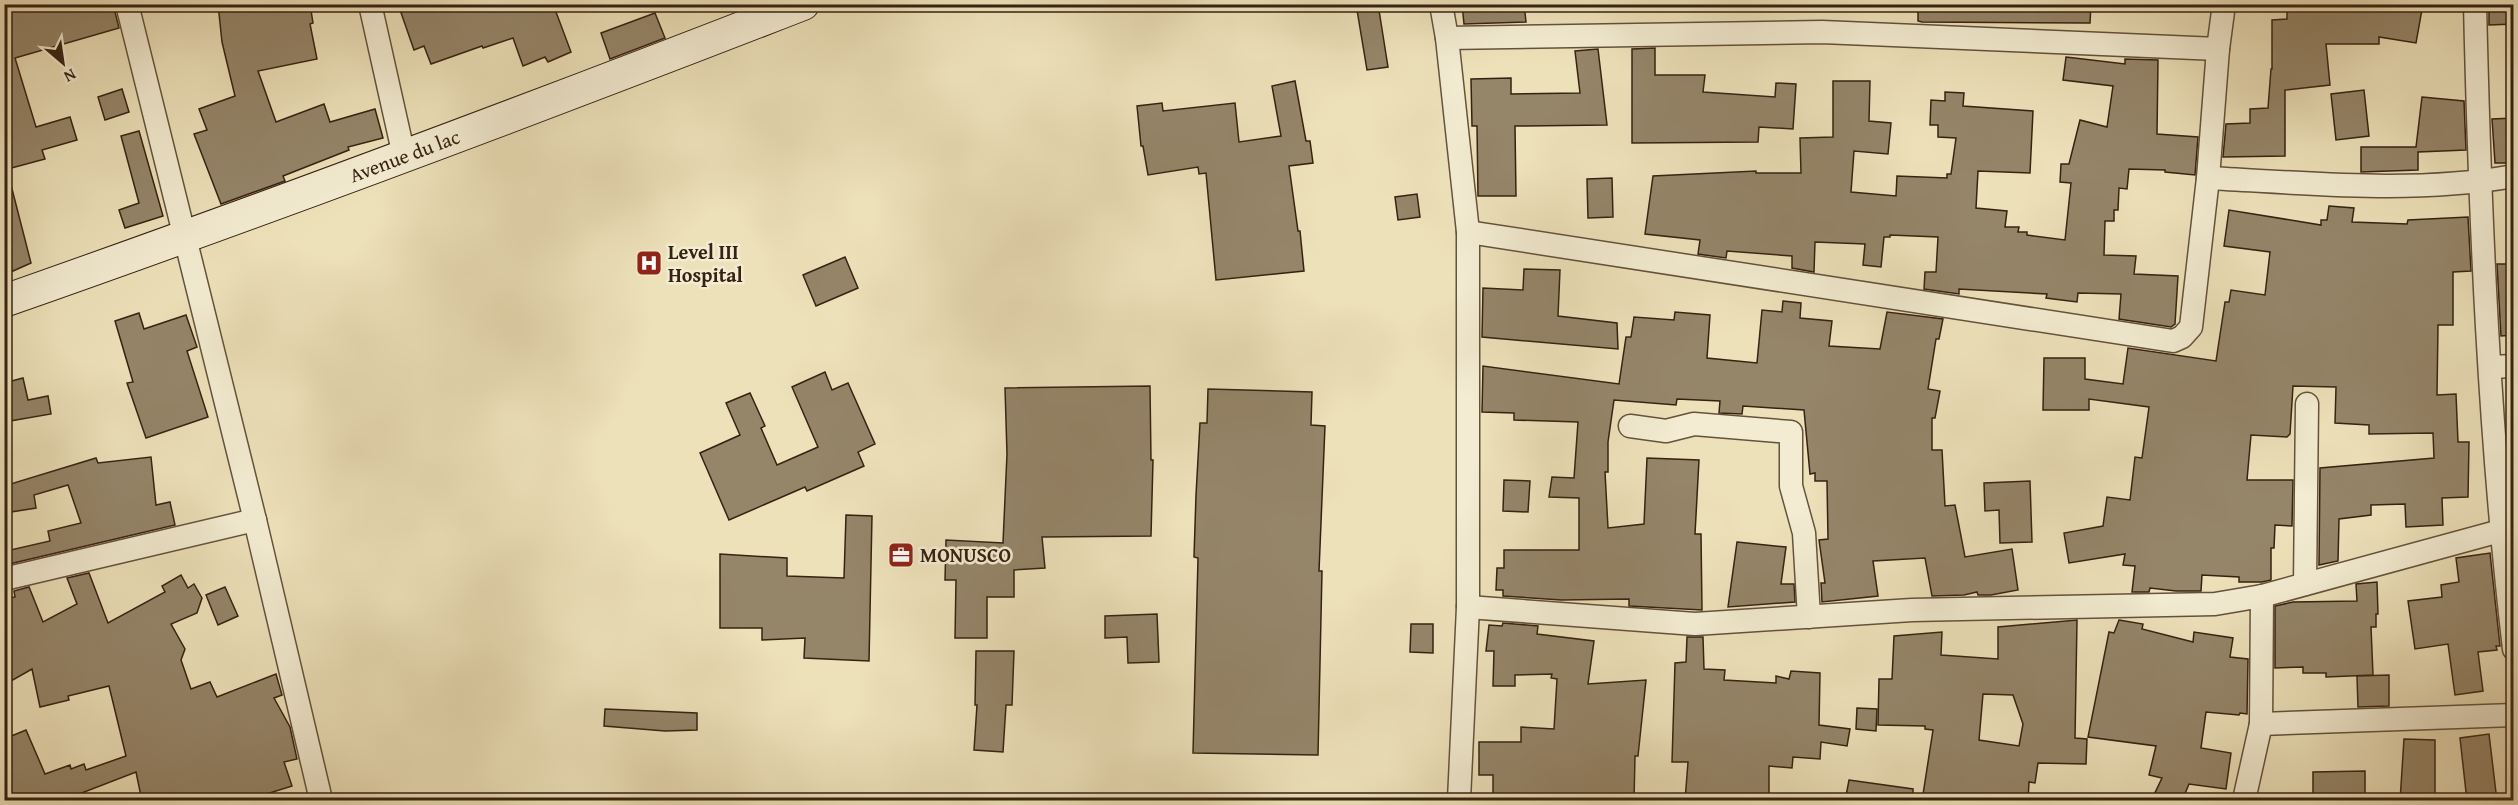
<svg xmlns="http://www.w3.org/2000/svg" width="2518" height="805" font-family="'Gentium Book Plus',serif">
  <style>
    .building { fill: #958569; stroke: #362212; stroke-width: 1.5; fill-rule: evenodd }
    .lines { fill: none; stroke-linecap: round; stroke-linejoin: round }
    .minor-casing { stroke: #64523c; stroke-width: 25 }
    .secondary-casing { stroke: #362212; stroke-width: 34 }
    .minor { stroke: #f3ecd2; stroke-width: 22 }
    .secondary { stroke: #f3ecd2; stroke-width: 32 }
    .labels { text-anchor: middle; stroke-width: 5; stroke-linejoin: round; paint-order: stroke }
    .street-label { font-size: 20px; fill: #362212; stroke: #f3ecd2 }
    .poi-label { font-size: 20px; font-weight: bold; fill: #362212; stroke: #f3ecd2; text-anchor: start }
  </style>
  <rect width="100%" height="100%" fill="#ede1ba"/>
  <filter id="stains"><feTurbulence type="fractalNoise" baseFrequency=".00333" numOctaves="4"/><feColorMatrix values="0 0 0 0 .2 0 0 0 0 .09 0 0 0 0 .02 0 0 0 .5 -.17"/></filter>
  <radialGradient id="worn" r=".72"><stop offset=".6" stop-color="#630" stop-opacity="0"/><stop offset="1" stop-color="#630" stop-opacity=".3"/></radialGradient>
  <g class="building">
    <polygon points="4,4 65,4 67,11 89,4 113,4 119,28 15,58 36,127 70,117 77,140 42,150 45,159 4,170"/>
    <polygon points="218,4 310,4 313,23 310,24 317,59 258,71 276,122 324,104 330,122 375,109 383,138 348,147 349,150 283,176 285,181 221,204 194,134 207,130 199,109 235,96 222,42"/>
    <polygon points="398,4 553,4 571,52 548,62 545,57 523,66 513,38 483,48 482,46 431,64 424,46 414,50"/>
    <polygon points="1356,4 1378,4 1388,67 1367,70"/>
    <polygon points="1462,4 1524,4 1526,22 1464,24"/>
    <polygon points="1918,4 2091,4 2090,23 1922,22 1918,21"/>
    <polygon points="2337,4 2423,4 2416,43 2379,37 2379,44 2326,44 2330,85 2285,90 2285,156 2223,157 2226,124 2250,123 2250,109 2268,108 2271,69 2272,69 2272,20 2287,19 2287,7 2337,7"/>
    <polygon points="2489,4 2514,4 2514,24 2489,25"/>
    <polygon points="655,13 665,38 610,59 601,33"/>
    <polygon points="1655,48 1655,75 1705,75 1703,92 1775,97 1776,83 1796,84 1793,129 1759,127 1758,142 1632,143 1632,49"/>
    <polygon points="1598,49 1607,125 1515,126 1516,196 1478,196 1477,126 1472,126 1471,79 1511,78 1511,94 1580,93 1575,51"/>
    <polygon points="2066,57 2125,64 2125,59 2158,60 2157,134 2198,137 2195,175 2165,172 2165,170 2129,169 2127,189 2119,188 2118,210 2114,210 2114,221 2105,221 2104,255 2136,256 2134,274 2178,276 2175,324 2171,327 2119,319 2121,294 2078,293 2077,302 2046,298 2047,294 1959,289 1959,294 1924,289 1925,272 1936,272 1938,237 1890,235 1890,237 1884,237 1881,267 1863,265 1865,244 1815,242 1814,272 1792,268 1792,256 1727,251 1726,258 1698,254 1700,240 1645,234 1653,176 1756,171 1756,173 1801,173 1800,138 1833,137 1833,81 1870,81 1869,121 1891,123 1888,154 1854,151 1851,192 1896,196 1897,176 1947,178 1947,174 1951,174 1956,138 1938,137 1938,125 1930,125 1931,100 1945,101 1945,92 1964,93 1963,106 2033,111 2030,173 1978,171 1976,208 2007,211 2005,227 2019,227 2018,232 2027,232 2027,235 2065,240 2071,183 2060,182 2061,164 2069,164 2080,120 2107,127 2113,86 2063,80"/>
    <polygon points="1295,81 1306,141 1310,141 1313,163 1289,166 1298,231 1300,231 1304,271 1216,280 1206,173 1199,174 1198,167 1148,175 1143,146 1141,146 1137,106 1162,103 1163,111 1235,103 1239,142 1281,136 1272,86"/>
    <polygon points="122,89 129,112 105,120 98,97"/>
    <polygon points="2364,90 2369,136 2336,140 2331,94"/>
    <polygon points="2422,97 2464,101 2466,150 2418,152 2418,170 2361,172 2361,147 2416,147"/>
    <polygon points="2514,118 2514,163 2495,163 2492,119"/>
    <polygon points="139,131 163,216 125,228 119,210 139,203 121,136"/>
    <polygon points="1612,178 1613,217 1588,218 1587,179"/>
    <polygon points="11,185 31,263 4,275 4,186"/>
    <polygon points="1417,194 1420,217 1398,220 1395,197"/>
    <polygon points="2329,206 2354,208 2352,222 2407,224 2408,220 2468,217 2471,271 2453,272 2453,325 2438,325 2437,395 2456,394 2458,442 2469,442 2468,497 2442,498 2443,525 2406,527 2405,504 2371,505 2371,515 2339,519 2338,561 2319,565 2320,468 2434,458 2433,433 2369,434 2369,425 2335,423 2336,387 2293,386 2290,434 2287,437 2251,435 2247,480 2293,480 2292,526 2275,525 2274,548 2271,548 2271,580 2262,582 2239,582 2239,577 2202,575 2201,591 2176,591 2150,588 2149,592 2132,592 2135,566 2123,565 2125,554 2069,563 2064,533 2103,526 2107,497 2130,500 2135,457 2142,458 2149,407 2089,399 2089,410 2043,410 2044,358 2085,358 2085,379 2123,384 2128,348 2216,361 2225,302 2229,302 2231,290 2265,295 2270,252 2224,246 2229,210 2321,225 2321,220 2327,220"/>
    <polygon points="845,257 858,288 816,306 803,275"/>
    <polygon points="2497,264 2514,264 2514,335 2501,336"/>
    <polygon points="1524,269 1560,270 1558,316 1617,323 1618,349 1482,337 1483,288 1523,290"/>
    <polygon points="1783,301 1801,303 1800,318 1832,321 1829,346 1880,349 1887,312 1943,319 1939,339 1936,339 1928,389 1940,391 1935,418 1932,418 1932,450 1942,450 1945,506 1955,505 1965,557 2012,549 2018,590 1991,595 1978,595 1977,592 1964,595 1932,596 1925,558 1873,561 1878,596 1822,602 1821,583 1825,583 1819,540 1828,539 1827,481 1815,481 1815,473 1810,474 1804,410 1743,406 1742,414 1719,413 1720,401 1677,399 1676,405 1614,400 1608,442 1608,472 1605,472 1608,528 1644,524 1647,458 1699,460 1695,534 1701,534 1702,610 1629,606 1629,599 1561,600 1503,596 1503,590 1496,590 1497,568 1504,568 1504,550 1579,550 1579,498 1549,497 1552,477 1574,478 1578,422 1514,420 1514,413 1482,412 1483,366 1619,384 1626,337 1631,337 1634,317 1674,320 1675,312 1710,315 1707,358 1757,363 1762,310 1782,312"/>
    <polygon points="139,313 144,329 186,315 197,347 187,351 208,417 146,438 127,383 133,382 115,321"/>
    <polygon points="825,372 832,390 848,383 875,444 858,452 864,466 807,491 805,487 729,520 700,453 740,435 726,403 750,393 765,426 761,428 777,465 818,447 792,387"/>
    <polygon points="23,378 28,400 48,396 51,414 4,422 4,383"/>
    <polygon points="1150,386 1151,460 1153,460 1151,536 1042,537 1045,568 1014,570 1014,597 987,597 987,638 955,638 956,580 945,580 946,540 1003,543 1007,454 1005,388"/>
    <polygon points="1208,389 1312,392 1311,425 1325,426 1319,571 1322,571 1318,755 1193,753 1198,558 1194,557 1196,495 1200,423 1207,423"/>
    <polygon points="151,457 156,505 170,502 175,525 9,564 6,551 50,541 48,531 81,523 68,485 34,495 36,508 4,513 4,486 96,458 98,463"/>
    <polygon points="1504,480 1530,481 1528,512 1503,511"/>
    <polygon points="2030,481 2032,542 2000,543 1999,510 1985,511 1984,483"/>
    <polygon points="846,515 872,516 869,661 804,658 805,638 762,640 762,628 720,628 720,554 787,558 787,576 844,578"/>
    <polygon points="1737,542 1786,547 1781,584 1794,584 1795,602 1728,607"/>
    <polygon points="2490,553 2500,646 2496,646 2497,650 2478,652 2483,691 2455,695 2448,644 2415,649 2408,601 2442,597 2441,585 2459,582 2456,558"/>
    <polygon points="89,573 108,623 165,592 162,586 181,575 188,588 194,584 202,598 197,613 171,624 185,649 181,660 191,689 210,682 217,697 276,674 282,695 274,698 290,727 297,759 284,762 292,786 260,796 261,801 207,801 205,795 187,801 142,801 136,772 61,801 4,801 4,739 26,730 45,774 70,765 71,769 84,764 86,770 126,756 109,686 68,696 69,700 40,707 32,669 4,685 4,599 15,597 14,591 29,587 43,622 77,604 67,578"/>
    <polygon points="2377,582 2378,614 2376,614 2376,627 2371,627 2373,675 2326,677 2326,673 2303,673 2303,667 2275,668 2275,606 2293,602 2357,601 2356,584"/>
    <polygon points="225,587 238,616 218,625 206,595"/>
    <polygon points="1157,614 1159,662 1128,663 1127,637 1105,638 1105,616"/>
    <path d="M2077,620L2075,738L2087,739L2086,764L2038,763L2035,783L2029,782L2028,801H1922L1933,730L1925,729V726L1878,725L1879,679H1892L1894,636L1942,632L1941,655L1998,659V627ZM1983,694L2013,695L2023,724L2019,746L1979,740Z"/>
    <polygon points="2119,620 2143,624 2142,629 2193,642 2194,632 2233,638 2230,657 2248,659 2247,714 2240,713 2239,715 2206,712 2201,748 2231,753 2226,789 2189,784 2182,801 2151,801 2162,778 2149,775 2156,746 2088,737 2109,632 2114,633"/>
    <polygon points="1503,623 1538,626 1537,634 1594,641 1588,684 1646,680 1638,756 1635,756 1634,801 1493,801 1493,775 1479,775 1479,742 1521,742 1521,727 1554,729 1557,679 1551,678 1552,674 1515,675 1515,686 1493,686 1494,651 1486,651 1489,625 1502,626"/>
    <polygon points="1411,624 1433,624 1433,653 1410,652"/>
    <polygon points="1687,637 1703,637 1704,669 1725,670 1724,680 1776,683 1776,676 1789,679 1791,671 1820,673 1819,725 1850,729 1847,746 1821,742 1820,759 1793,757 1792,768 1769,766 1769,801 1685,801 1688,762 1672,762 1675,663 1686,662"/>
    <polygon points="976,651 1014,651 1012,705 1006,705 1003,752 974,750 977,705 975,705"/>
    <polygon points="2389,675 2389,706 2358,707 2357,676"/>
    <polygon points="1857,708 1877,709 1876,731 1856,729"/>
    <polygon points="605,709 697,713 697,730 665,731 604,726"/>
    <polygon points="2489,734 2497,801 2467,801 2460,738"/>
    <polygon points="2404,739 2435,740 2435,801 2400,801"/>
    <polygon points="2365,771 2365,801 2313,801 2313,772"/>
    <polygon points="1849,780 1913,789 1913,801 1845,801"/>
  </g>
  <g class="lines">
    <defs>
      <g id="minor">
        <polyline points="127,4 255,520 321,800"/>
        <polyline points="370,4 404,156"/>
        <polyline points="1441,4 1447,38 1468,232 1468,607 1459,800"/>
        <path d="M2475,4C2480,220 2489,435 2514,649"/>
        <polyline points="1447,38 1822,32 2218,49"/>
        <path d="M2208,178C2309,183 2413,194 2514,176"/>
        <polyline points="1468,232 2173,341 2182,337 2191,327 2208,178 2218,49 2224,4"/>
        <polyline points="2490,367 2514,366"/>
        <polyline points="1630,426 1666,431 1694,424 1791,432 1791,486 1804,533 1809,617"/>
        <polyline points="4,579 255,520"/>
        <polyline points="2305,584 2307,404"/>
        <polyline points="1468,607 1695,624 1912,610 2215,604 2262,596 2500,531 2514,530"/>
        <polyline points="2261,724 2514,715"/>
        <polyline points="2244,800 2261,724 2262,596"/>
      </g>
      <g id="secondary">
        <path id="s1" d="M4,301C272,207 538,107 803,4"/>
      </g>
    </defs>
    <use href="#minor" class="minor-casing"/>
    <use href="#secondary" class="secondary-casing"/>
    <use href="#minor" class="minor"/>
    <use href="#secondary" class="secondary"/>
  </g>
  <defs>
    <symbol id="hospital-square" viewBox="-11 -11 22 22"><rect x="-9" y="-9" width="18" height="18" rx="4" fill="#8f2418" stroke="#f3ecd2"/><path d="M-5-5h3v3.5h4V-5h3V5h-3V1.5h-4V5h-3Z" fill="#fff"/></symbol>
    <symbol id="office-square" viewBox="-11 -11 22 22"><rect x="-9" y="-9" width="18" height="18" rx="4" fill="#8f2418" stroke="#f3ecd2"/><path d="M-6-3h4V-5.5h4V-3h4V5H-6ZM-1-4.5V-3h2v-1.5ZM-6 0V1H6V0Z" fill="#fff"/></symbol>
  </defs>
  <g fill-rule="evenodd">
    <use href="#hospital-square" x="634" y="248" width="30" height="30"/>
    <use href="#office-square" x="886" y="540" width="30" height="30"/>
  </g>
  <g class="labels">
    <g class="street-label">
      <text dy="7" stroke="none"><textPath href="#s1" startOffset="426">Avenue du lac</textPath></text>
    </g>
    <g class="poi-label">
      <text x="668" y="259">Level III<tspan x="668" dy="23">Hospital</tspan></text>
      <text x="920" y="562">MONUSCO</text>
    </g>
  </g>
  <rect width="2518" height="805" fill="none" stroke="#ede1ba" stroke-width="24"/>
  <rect x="6" y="6" width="2506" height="793" fill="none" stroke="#362212" stroke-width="3"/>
  <rect x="12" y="12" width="2494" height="781" fill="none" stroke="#362212" stroke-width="1.5"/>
  <g transform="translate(63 63) rotate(151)" stroke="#f3ecd2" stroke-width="4.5" paint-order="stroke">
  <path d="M0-4.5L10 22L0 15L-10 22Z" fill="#362212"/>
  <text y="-9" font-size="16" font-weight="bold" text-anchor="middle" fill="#362212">N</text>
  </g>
  <rect width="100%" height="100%" filter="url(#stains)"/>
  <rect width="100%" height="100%" fill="url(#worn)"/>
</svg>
